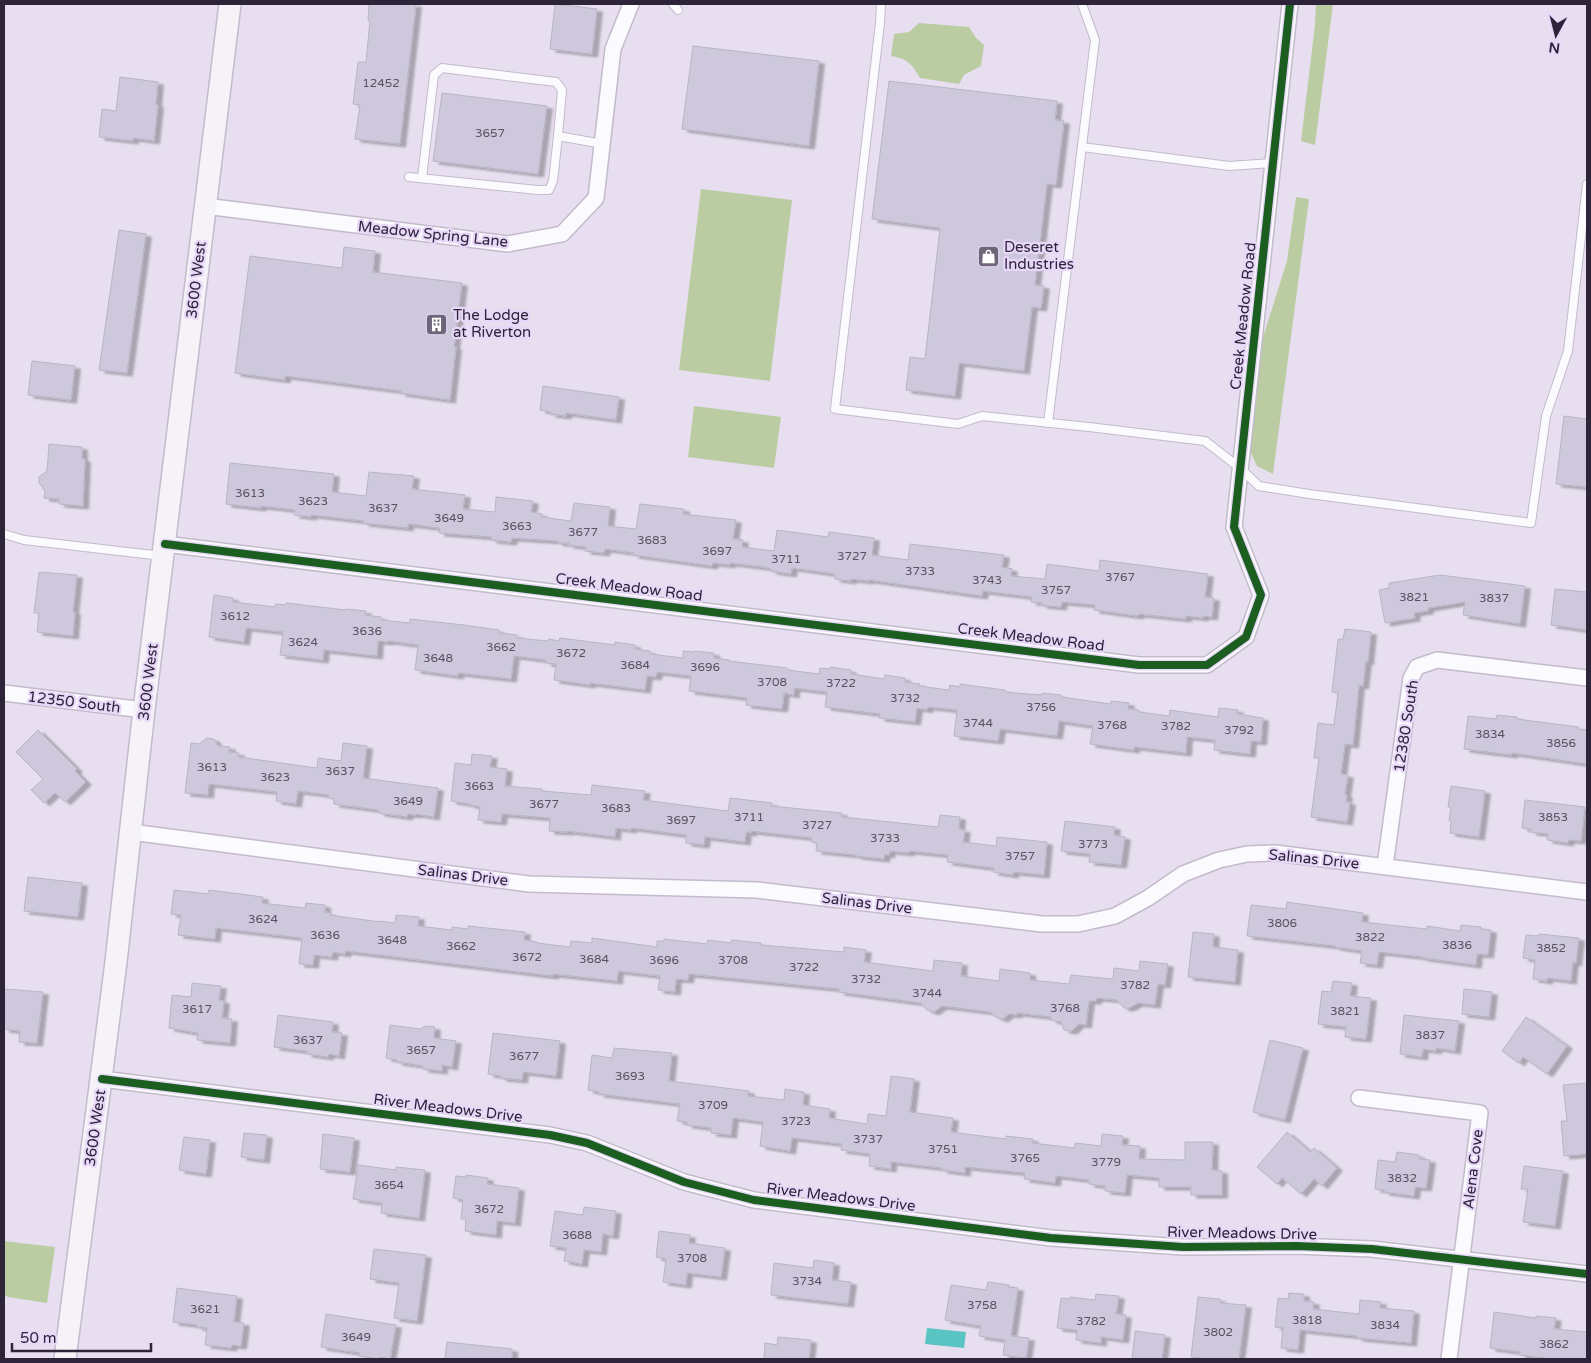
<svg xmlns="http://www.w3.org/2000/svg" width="1591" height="1363" font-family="'Varela Round',sans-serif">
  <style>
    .green { fill: #bbcca2 }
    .water { fill: #59c4c2 }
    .building { fill: #cdc8dc; stroke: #b8b4c6; filter: url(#shadow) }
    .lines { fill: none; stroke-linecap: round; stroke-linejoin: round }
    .service-casing { stroke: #c3bacc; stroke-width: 10 }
    .minor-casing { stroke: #c3bacc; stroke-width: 18 }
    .secondary-casing { stroke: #c3bacc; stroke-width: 24 }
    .service { stroke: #fbfafd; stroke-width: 8 }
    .minor { stroke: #fbfafd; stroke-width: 15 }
    .secondary { stroke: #f5f3f8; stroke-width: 21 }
    .cycleway-casing { stroke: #e7d7f8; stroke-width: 11 }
    .cycleway { stroke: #1b5e20; stroke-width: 8 }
    .labels { text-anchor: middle; stroke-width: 4.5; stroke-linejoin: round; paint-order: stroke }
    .number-label { font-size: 12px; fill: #585064 }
    .street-label { font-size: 15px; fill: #2e2439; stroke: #e7d7f8 }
    .poi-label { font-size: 15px; fill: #2e2439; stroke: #e7d7f8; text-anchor: start }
  </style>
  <defs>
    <filter id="shadow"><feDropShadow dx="5.5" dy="3" stdDeviation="1" flood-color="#0004"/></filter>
  </defs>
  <rect width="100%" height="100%" fill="#e7dff0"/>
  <g class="green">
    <polygon points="1316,4 1333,4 1315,145 1301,141 1315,25"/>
    <path d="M919,23L969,27L976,38L984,45L981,66L964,75L959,84L920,78C912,64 908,59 891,56L894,34L909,32Z"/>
    <polygon points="701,189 792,200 770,381 679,370"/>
    <polygon points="1296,197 1309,199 1273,474 1257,466 1248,447 1259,350 1287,261"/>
    <polygon points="694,406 781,417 774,468 688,457"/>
    <polygon points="4,1241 55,1247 47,1303 8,1297 4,1295"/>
  </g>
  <polygon class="water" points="927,1328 966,1332 964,1348 925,1344"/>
  <g class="building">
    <polygon points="369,4 416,4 400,144 355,139 360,105 353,104 358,62 366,62 370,21 368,20"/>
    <polygon points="555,4 597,9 592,54 550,49"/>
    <polygon points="693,46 819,61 809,146 682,129"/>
    <polygon points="120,77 158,82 156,104 158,105 154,141 133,138 133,141 99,137 102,109 116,111"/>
    <polygon points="889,81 1057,101 1055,120 1064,121 1056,185 1047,184 1035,285 1044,286 1041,308 1032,307 1024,371 959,363 955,396 906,390 910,357 925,359 940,228 872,219"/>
    <polygon points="442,93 547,106 538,174 433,161"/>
    <polygon points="119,230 146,234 127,373 99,370"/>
    <polygon points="344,247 375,251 373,272 462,283 454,347 456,347 450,400 400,393 401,391 285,376 285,380 235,373 250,256 342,268"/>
    <polygon points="32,361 75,366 71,400 28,395"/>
    <polygon points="543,386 619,397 616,420 566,413 566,416 550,414 551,412 540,410"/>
    <polygon points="1564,416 1587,419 1587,487 1556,484"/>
    <polygon points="49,444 82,447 82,459 85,459 83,506 59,504 59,499 44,498 45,491 39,483 39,477 47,471"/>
    <polygon points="230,463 334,474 332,492 366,496 369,472 414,476 412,489 465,495 463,509 495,512 496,497 533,501 531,512 542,514 541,517 571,521 574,503 610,507 608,526 636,529 640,504 684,509 683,514 736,520 733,539 743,540 742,547 774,551 777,530 828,537 829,532 874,538 872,555 908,560 910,544 1004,555 1002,567 1012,569 1011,576 1045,579 1047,564 1099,571 1100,560 1208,574 1205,597 1214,598 1212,617 1204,616 1203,618 1186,616 1186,619 1139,614 1138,616 1094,610 1095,605 1062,602 1061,607 1041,605 1042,603 1031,602 1032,597 983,591 982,596 869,580 869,581 851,579 851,581 835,579 835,574 807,570 792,568 791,574 771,571 771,569 763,567 730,563 730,565 713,563 712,566 633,555 634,553 605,549 604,553 585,551 586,547 568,545 569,543 558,543 558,541 512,538 511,542 491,540 492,537 439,533 440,528 408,524 408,528 363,523 364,521 329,517 311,515 311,517 294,515 295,510 261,506 261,508 226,504"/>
    <polygon points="39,572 77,575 73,612 75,612 73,636 37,632 39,613 34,613"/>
    <polygon points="1440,575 1525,586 1520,624 1463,615 1465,602 1428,608 1428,611 1414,613 1415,618 1385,623 1379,590 1389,588 1389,583"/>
    <polygon points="1555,589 1587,592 1587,630 1551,625"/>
    <polygon points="214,595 233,598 233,602 275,607 275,604 285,605 286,603 346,610 346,609 366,611 365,615 381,617 381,620 410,623 410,619 464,625 499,630 499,633 517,635 517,638 548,641 549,639 559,641 560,638 615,645 615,642 635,645 635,649 650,651 650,654 683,658 683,651 694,652 694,651 714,653 714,658 729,660 729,661 787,668 787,670 819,674 820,668 830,669 830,667 851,670 851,674 884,679 885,675 905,678 905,682 920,684 919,686 949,690 950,685 960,687 960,684 1005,690 1005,692 1041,695 1042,693 1061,695 1061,697 1111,704 1111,701 1129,703 1128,709 1139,710 1139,712 1169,716 1170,710 1218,717 1219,708 1238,710 1237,714 1263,718 1261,742 1251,741 1250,754 1214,750 1215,740 1187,737 1186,753 1134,747 1134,750 1090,744 1093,726 1059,721 1057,736 1000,729 998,741 954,736 957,710 928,707 927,710 917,708 915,722 879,718 880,714 825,707 827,692 794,688 794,695 784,693 782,709 746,705 747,698 689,691 691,676 657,672 656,677 647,676 645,690 590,683 590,685 554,680 556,664 546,663 546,660 514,656 511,679 458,673 458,676 415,670 418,645 389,641 388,642 378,641 377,656 324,650 323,660 280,655 283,632 246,628 244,642 209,637"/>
    <polygon points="1345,629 1371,632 1368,662 1366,661 1363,686 1359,685 1353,745 1345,744 1341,774 1348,775 1345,794 1347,795 1346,802 1350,802 1347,822 1311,817 1319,758 1314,758 1318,723 1334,725 1338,693 1332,692 1338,639 1343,639"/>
    <polygon points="1497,715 1517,717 1517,719 1578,727 1578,729 1587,730 1587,764 1512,753 1512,755 1464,749 1468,716 1496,719"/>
    <polygon points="38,730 77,769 75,771 86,782 65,802 55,793 44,803 31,790 43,779 16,752"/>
    <polygon points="207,738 214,739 218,746 230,747 229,752 239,753 238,757 317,768 318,758 341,761 343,743 367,746 363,778 438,788 434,817 417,814 416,815 408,814 407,817 379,813 379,810 334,804 334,799 329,798 329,795 298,791 296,804 276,801 277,792 209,784 208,795 185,793 191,743 199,744"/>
    <polygon points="472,754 492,756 490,767 507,769 505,786 542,789 542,791 591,795 592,785 645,791 643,800 728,811 730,798 772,803 771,806 842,813 842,817 938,827 940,815 960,817 959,829 965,830 963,842 996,846 997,837 1047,842 1044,875 1013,872 1013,875 993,872 994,868 947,862 948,855 909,851 909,853 890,851 889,855 885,854 884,859 856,856 856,855 816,851 817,843 811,842 812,838 751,831 751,833 746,832 745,842 705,837 704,845 686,843 686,835 631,828 631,830 616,828 615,837 568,831 568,832 549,831 550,818 502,814 501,822 478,820 480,807 470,805 470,804 451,801 455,763 471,765"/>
    <polygon points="1451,786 1485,791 1479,837 1450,833 1451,821 1449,820 1451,807 1448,807"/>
    <polygon points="1525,800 1585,807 1581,841 1569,840 1568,843 1547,840 1548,834 1531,832 1531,829 1522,828"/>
    <polygon points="1065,821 1115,827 1114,835 1125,837 1121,865 1089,862 1090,854 1061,851"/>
    <polygon points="28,877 82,883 78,917 24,911"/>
    <polygon points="174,890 208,894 209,890 263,897 262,903 305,908 306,903 325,905 325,912 331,913 330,915 380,922 380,921 395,923 396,915 419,917 418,926 452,930 452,927 468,929 468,926 525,932 524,940 537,942 537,943 570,947 571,941 592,943 592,938 657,947 657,941 664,941 664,939 707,944 708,940 731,943 731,940 761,943 761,945 844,952 844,947 866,950 864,962 933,971 934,960 962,963 961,976 999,981 1000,969 1030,973 1030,980 1069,984 1071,975 1113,979 1114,968 1139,971 1140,961 1168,964 1165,985 1158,984 1155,1005 1138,1003 1129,1008 1124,1008 1117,1000 1097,998 1096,1001 1089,1001 1086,1025 1079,1024 1072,1031 1064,1030 1061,1022 1051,1020 1051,1017 1017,1013 1017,1015 1009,1014 1003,1019 996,1017 990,1012 942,1006 934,1012 927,1010 921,1003 839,992 839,989 689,974 688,980 676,979 675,992 658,990 660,976 618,971 617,981 553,974 553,976 346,951 345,954 333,952 332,957 314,955 313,965 299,964 302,938 216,928 215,939 178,935 181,915 171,914"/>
    <polygon points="1287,902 1363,913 1362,922 1427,929 1427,926 1460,931 1461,925 1481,927 1481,929 1491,930 1488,955 1477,954 1476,965 1423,958 1423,957 1379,952 1377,965 1360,963 1362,951 1335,947 1335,946 1247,936 1251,905 1286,909"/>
    <polygon points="1193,932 1214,934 1213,947 1238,950 1235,982 1188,977"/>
    <polygon points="1539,934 1579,938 1576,963 1573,962 1571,981 1547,978 1547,981 1533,979 1535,960 1523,958 1526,935 1538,936"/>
    <polygon points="1333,981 1352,983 1350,996 1371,998 1366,1039 1345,1037 1346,1027 1318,1024 1322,991 1331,992"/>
    <polygon points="192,983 221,986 219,1000 224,1001 222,1018 232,1019 230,1043 197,1040 198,1033 169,1028 172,995 191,997"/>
    <polygon points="4,989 43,992 37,1043 19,1042 20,1031 4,1029"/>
    <polygon points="1464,989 1492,992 1489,1017 1462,1014"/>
    <polygon points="278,1015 333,1022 332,1032 342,1033 339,1056 329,1054 328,1057 307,1054 307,1051 274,1047"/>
    <polygon points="1404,1015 1459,1021 1455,1051 1436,1048 1436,1051 1423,1049 1422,1057 1400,1054"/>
    <polygon points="1526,1017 1567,1046 1547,1074 1523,1057 1519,1063 1502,1051"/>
    <polygon points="390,1025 420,1029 425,1026 435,1027 434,1038 456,1041 452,1067 442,1065 442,1071 423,1069 423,1066 397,1062 397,1060 386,1058"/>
    <polygon points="493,1033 560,1041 556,1076 523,1072 522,1080 501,1078 501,1076 488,1074"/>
    <polygon points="1270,1040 1303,1048 1285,1120 1253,1112"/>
    <polygon points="614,1048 672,1053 669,1081 749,1091 748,1096 784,1100 785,1089 804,1092 803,1105 830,1109 829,1118 867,1124 868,1114 886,1116 891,1076 914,1079 910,1112 953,1118 951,1132 1006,1139 1006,1136 1033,1139 1032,1143 1075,1148 1075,1143 1101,1146 1102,1134 1123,1136 1122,1145 1140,1146 1139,1159 1185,1160 1185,1142 1213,1142 1212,1170 1222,1171 1222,1195 1191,1195 1191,1187 1159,1187 1159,1178 1127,1175 1125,1193 1105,1191 1105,1186 1089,1184 1089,1180 1056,1176 1055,1183 1024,1179 1025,1173 965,1167 965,1173 942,1170 942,1168 891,1162 891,1169 869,1166 870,1154 841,1150 842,1144 792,1138 790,1151 760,1146 763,1122 733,1118 731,1135 711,1133 711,1128 687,1125 687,1122 677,1121 680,1104 599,1094 599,1092 588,1090 592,1055 612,1058"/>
    <polygon points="1587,1083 1587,1154 1564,1156 1561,1121 1567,1121 1563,1085"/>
    <polygon points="1287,1132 1310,1152 1314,1148 1337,1168 1322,1186 1314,1179 1301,1194 1282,1178 1277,1184 1257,1167"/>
    <polygon points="244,1133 267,1135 264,1160 241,1157"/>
    <polygon points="323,1134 354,1138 350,1172 320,1169"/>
    <polygon points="184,1137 210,1140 206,1174 179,1170"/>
    <polygon points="1397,1152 1419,1155 1419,1159 1430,1160 1426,1188 1415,1187 1414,1196 1384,1192 1384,1190 1375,1189 1378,1160 1395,1162"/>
    <polygon points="358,1165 396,1170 396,1167 425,1170 419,1218 381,1213 382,1203 353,1199"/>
    <polygon points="1524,1166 1563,1171 1555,1226 1523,1222 1528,1189 1521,1189"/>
    <polygon points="466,1175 488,1178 487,1184 519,1188 515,1223 497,1221 496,1235 465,1231 466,1219 461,1219 463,1200 453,1198 456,1176 466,1177"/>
    <polygon points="584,1207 616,1211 613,1236 603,1234 601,1252 584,1250 582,1264 564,1261 566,1248 550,1246 555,1211 583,1215"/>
    <polygon points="659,1231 690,1235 689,1243 725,1248 721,1277 687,1273 686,1285 663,1282 666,1259 656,1257"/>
    <polygon points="374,1249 426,1255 417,1321 394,1318 399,1283 370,1279"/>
    <polygon points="814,1260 834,1263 832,1280 851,1282 848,1304 771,1295 774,1263 813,1268"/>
    <polygon points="988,1282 1009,1285 1008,1287 1018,1288 1011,1336 1029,1338 1026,1358 1003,1355 1005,1340 979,1336 981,1326 945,1320 951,1285 986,1290"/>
    <polygon points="177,1288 237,1296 234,1322 244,1323 241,1346 232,1345 231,1348 205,1345 207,1328 197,1327 197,1325 173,1322"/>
    <polygon points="1289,1293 1304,1294 1304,1301 1314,1302 1313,1309 1359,1314 1360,1300 1381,1302 1380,1308 1414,1311 1411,1343 1357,1338 1357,1336 1300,1330 1298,1350 1281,1348 1283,1328 1275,1327 1278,1298 1288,1299"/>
    <polygon points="1096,1294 1119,1296 1116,1314 1126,1315 1123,1340 1101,1337 1101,1343 1076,1340 1077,1330 1057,1328 1061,1298 1070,1299 1070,1297 1095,1300"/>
    <polygon points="1198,1297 1220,1299 1220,1303 1246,1305 1239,1359 1208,1359 1191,1357"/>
    <polygon points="1494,1312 1536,1318 1536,1316 1556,1318 1554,1329 1587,1332 1587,1359 1552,1359 1520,1355 1520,1352 1490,1348"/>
    <polygon points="326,1314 396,1325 390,1359 380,1357 379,1359 359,1356 360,1353 321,1347"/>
    <polygon points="1135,1331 1165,1335 1162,1359 1132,1359"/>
    <polygon points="778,1337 811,1340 809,1359 764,1359 765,1343 777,1345"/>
    <polygon points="447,1342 512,1349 512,1359 445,1359"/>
  </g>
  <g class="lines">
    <defs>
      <g id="service">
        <polyline points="673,4 678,10"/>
        <polyline points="881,4 880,23 835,409 958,424 982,416 1089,427 1205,441 1240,468 1259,486 1309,494 1531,523 1546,416 1568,351 1587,184"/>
        <polyline points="1082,147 1229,166 1273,163"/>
        <polyline points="409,177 538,190 549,190 553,181 558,136 603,144"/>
        <polyline points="422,178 434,75 442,68 556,82 562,90 558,136"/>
        <polyline points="1048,423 1095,40 1082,4"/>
        <polyline points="4,534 24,540 162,556"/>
      </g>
      <g id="minor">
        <polyline points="205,206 508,244 562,234 596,198 613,49 631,4"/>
        <polyline points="165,544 1139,665 1207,665 1246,637 1261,595 1234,527 1290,4"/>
        <polyline points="4,693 144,710"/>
        <polyline points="131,832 529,884 757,890 1042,924 1078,924 1115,916 1148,898 1183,874 1219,860 1247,854 1275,853 1587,892"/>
        <polyline points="1385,866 1411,678 1417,667 1437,660 1587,678"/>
        <polyline points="102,1079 550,1135 587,1143 684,1182 754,1200 1051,1238 1183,1247 1296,1246 1372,1249 1587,1274"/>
        <polyline points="1359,1098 1480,1113 1449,1359"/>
      </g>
      <polyline id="secondary" points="65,1359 116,962 144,710 230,4"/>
    </defs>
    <use href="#service" class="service-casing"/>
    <use href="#minor" class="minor-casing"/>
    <use href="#secondary" class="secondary-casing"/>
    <use href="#service" class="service"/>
    <use href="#minor" class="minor"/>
    <use href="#secondary" class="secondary"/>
    <defs>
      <g id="cycleway">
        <polyline points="165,544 1139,665 1207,665 1246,637 1261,595 1234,527 1290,4"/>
        <polyline points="102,1079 550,1135 587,1143 684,1182 754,1200 1051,1238 1183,1247 1296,1246 1372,1249 1587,1274"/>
      </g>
    </defs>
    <use href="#cycleway" class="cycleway-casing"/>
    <use href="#cycleway" class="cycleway"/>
  </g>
  <defs>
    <symbol id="shop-square" viewBox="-11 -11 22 22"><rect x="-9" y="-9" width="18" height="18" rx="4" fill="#6f6579" stroke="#e7d7f8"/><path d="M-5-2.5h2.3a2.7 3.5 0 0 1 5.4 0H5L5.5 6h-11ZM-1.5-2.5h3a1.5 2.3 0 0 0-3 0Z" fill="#fff"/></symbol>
    <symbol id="building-square" viewBox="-11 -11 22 22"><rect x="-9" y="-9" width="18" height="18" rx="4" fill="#6f6579" stroke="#e7d7f8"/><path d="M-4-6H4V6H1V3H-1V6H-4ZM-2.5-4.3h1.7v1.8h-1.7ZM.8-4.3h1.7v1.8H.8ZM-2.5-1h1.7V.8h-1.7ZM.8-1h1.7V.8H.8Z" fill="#fff"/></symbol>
  </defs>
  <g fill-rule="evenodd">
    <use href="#shop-square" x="976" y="244" width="25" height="25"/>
    <use href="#building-square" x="424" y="312" width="25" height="25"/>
  </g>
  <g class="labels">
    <g class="number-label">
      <text x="381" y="87">12452</text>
      <text x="490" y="137">3657</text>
      <text x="250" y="497">3613</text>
      <text x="313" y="505">3623</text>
      <text x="383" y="512">3637</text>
      <text x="449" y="522">3649</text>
      <text x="517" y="530">3663</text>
      <text x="583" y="536">3677</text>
      <text x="652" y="544">3683</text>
      <text x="717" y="555">3697</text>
      <text x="852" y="560">3727</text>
      <text x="786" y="563">3711</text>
      <text x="920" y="575">3733</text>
      <text x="1120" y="581">3767</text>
      <text x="987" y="584">3743</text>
      <text x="1056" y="594">3757</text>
      <text x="1414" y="601">3821</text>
      <text x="1494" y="602">3837</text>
      <text x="235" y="620">3612</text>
      <text x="367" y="635">3636</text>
      <text x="303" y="646">3624</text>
      <text x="501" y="651">3662</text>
      <text x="571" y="657">3672</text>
      <text x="438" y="662">3648</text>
      <text x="635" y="669">3684</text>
      <text x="705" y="671">3696</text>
      <text x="772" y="686">3708</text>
      <text x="841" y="687">3722</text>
      <text x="905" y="702">3732</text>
      <text x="1041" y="711">3756</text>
      <text x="978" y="727">3744</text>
      <text x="1112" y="729">3768</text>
      <text x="1176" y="730">3782</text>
      <text x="1239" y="734">3792</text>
      <text x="1490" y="738">3834</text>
      <text x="1561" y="747">3856</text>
      <text x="212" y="771">3613</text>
      <text x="340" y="775">3637</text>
      <text x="275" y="781">3623</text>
      <text x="479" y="790">3663</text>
      <text x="408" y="805">3649</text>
      <text x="544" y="808">3677</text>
      <text x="616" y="812">3683</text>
      <text x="749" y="821">3711</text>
      <text x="1553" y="821">3853</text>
      <text x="681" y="824">3697</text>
      <text x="817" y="829">3727</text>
      <text x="885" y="842">3733</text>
      <text x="1093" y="848">3773</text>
      <text x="1020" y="860">3757</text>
      <text x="263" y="923">3624</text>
      <text x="1282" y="927">3806</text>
      <text x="325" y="939">3636</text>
      <text x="1370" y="941">3822</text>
      <text x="392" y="944">3648</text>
      <text x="1457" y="949">3836</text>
      <text x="461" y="950">3662</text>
      <text x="1551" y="952">3852</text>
      <text x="527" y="961">3672</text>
      <text x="594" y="963">3684</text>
      <text x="664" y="964">3696</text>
      <text x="733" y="964">3708</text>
      <text x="804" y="971">3722</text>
      <text x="866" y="983">3732</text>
      <text x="1135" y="989">3782</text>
      <text x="927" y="997">3744</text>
      <text x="1065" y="1012">3768</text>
      <text x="197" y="1013">3617</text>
      <text x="1345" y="1015">3821</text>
      <text x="1430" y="1039">3837</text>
      <text x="308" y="1044">3637</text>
      <text x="421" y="1054">3657</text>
      <text x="524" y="1060">3677</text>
      <text x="630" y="1080">3693</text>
      <text x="713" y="1109">3709</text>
      <text x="796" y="1125">3723</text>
      <text x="868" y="1143">3737</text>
      <text x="943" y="1153">3751</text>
      <text x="1025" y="1162">3765</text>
      <text x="1106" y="1166">3779</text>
      <text x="1402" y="1182">3832</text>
      <text x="389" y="1189">3654</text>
      <text x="489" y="1213">3672</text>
      <text x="577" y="1239">3688</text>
      <text x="692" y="1262">3708</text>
      <text x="807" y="1285">3734</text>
      <text x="982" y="1309">3758</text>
      <text x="205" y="1313">3621</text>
      <text x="1307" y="1324">3818</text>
      <text x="1091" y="1325">3782</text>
      <text x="1385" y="1329">3834</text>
      <text x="1218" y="1336">3802</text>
      <text x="356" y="1341">3649</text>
      <text x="1554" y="1348">3862</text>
    </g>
    <g class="street-label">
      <text transform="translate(433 234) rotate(6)" y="5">Meadow Spring Lane</text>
      <text transform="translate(196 280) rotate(-83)" y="5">3600 West</text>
      <text transform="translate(1243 316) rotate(-84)" y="5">Creek Meadow Road</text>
      <text transform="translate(629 587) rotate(7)" y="5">Creek Meadow Road</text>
      <text transform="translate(1031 637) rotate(7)" y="5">Creek Meadow Road</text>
      <text transform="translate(148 682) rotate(-83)" y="5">3600 West</text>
      <text transform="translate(74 702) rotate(7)" y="5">12350 South</text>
      <text transform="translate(1406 726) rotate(-81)" y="5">12380 South</text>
      <text transform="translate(1314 859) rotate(6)" y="5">Salinas Drive</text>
      <text transform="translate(463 875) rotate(7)" y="5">Salinas Drive</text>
      <text transform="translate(867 903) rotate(7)" y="5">Salinas Drive</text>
      <text transform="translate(448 1108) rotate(7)" y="5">River Meadows Drive</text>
      <text transform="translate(95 1128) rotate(-82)" y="5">3600 West</text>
      <text transform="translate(1473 1169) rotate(-83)" y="5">Alena Cove</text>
      <text transform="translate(841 1197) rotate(7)" y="5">River Meadows Drive</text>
      <text transform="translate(1242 1233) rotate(1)" y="5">River Meadows Drive</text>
    </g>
    <g class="poi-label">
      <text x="1004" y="252">Deseret<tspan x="1004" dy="17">Industries</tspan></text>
      <text x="453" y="320">The Lodge<tspan x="453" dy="17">at Riverton</tspan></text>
    </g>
  </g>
  <rect width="1591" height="1363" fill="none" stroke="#2e2439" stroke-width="10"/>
  <g transform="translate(1556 35) rotate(187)" stroke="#e7d7f8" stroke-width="4" paint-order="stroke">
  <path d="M0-4L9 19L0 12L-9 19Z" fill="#2e2439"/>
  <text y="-8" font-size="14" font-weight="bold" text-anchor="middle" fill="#2e2439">N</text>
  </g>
  <path d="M12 1343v8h139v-8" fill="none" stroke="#2e2439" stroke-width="2.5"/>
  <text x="20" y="1343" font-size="15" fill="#2e2439" stroke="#e7d7f8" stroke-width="4" paint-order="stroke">50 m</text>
</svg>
